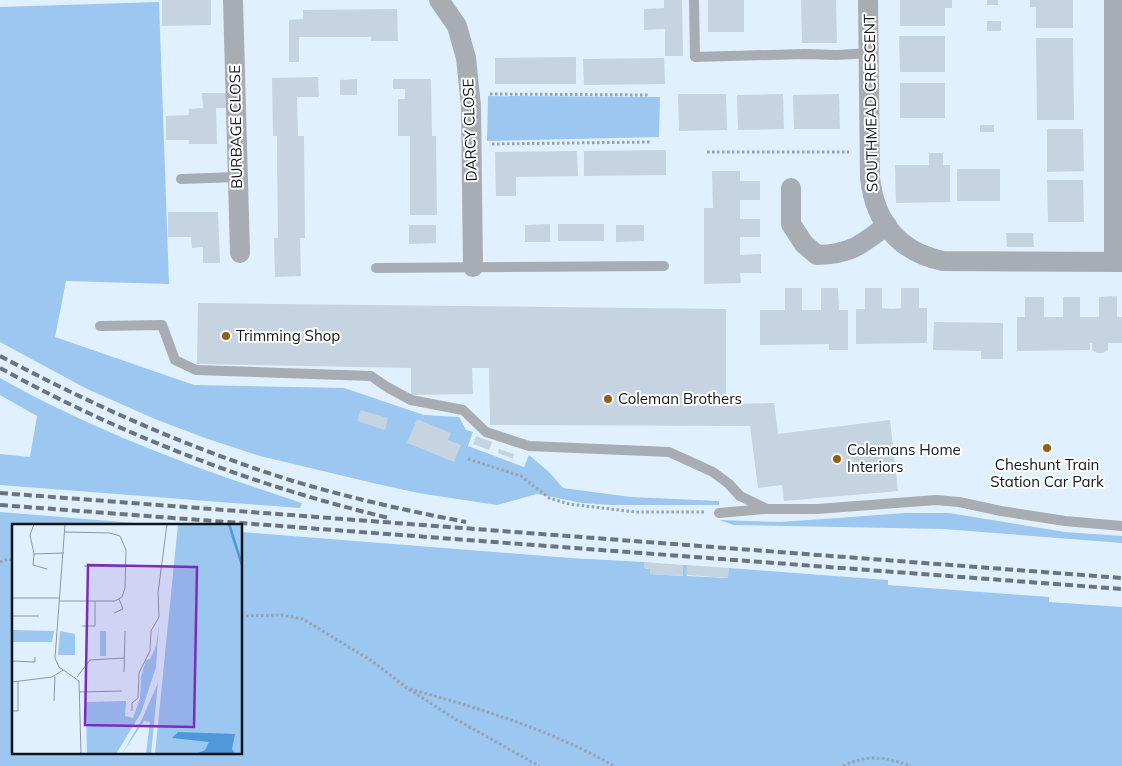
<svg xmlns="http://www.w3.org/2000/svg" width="1122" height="766" font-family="Mulish,sans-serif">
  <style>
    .green { fill: #9cc7f1 }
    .building { fill: #c6d3e1 }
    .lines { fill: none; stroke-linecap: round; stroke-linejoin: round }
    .path { stroke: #96a2ad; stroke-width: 3; stroke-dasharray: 2.5 2.5; stroke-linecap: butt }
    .lane { stroke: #a7adb3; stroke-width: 10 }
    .street { stroke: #a7adb3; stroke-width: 20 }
    .rail { stroke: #6a747d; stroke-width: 4; stroke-dasharray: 8 4; stroke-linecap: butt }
    .poi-dot { fill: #945e15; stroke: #fff; stroke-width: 2 }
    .labels { text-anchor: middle; stroke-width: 4; stroke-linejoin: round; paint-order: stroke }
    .street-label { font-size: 15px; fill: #10151a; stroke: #fff }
    .poi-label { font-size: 15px; fill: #10151a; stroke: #fff; text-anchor: start }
    .inset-river { fill: none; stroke: #4f98da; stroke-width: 2.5 }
    .inset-road { fill: none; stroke: #8d98a3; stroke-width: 1 }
    .view { fill: #7b2cbf; fill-opacity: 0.15; stroke: #7b2cbf; stroke-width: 2.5 }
    .inset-edge { fill: none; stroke: #10151a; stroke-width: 2.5 }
  </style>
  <rect width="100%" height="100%" fill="#e1f0fe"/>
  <g class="green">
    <polygon points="159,2 169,284 66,281 55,337 194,385 344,388 424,415 459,417 466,430 473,432 468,446 524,467 529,455 549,472 563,488 631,497 719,501 719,505 611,505 582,503 537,494 497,505 418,493 373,483 260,456 205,438 155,419 87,389 0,342 0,7"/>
    <polygon points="488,96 660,97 659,137 487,141"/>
    <path d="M0,378C96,432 197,469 302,503L300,508L0,485V454L30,457L37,416L0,395Z"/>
    <polygon points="0,512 159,525 14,525 14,752 241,752 241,532 570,558 644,562 644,568 650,569 650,574 683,576 683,565 687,565 687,576 727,578 729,568 888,580 888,585 1049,597 1049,602 1122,607 1122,766 0,766"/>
    <polygon points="906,513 949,513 1065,532 1122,536 1122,543 943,529 734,525 719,520 781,522"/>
  </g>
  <g class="building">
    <polygon points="162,0 211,0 211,25 162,26"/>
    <polygon points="664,0 682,0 683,56 665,56 665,29 644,30 644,9 664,8"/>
    <rect x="708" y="0" width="36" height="32"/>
    <polygon points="801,0 836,0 837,43 802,43"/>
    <polygon points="900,0 952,0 952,8 945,8 945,26 900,26"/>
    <rect x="987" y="0" width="11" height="5"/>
    <polygon points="1030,0 1073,0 1073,28 1036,28 1036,7 1030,7"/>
    <polygon points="397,9 398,41 371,41 371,37 299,37 299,62 289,62 289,20 303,19 303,10"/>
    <rect x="987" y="21" width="14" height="10"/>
    <polygon points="899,36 945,36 945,72 900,72"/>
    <polygon points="1036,38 1073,38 1074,120 1037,120"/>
    <polygon points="576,57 576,84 495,84 495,58"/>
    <polygon points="664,58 665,84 584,85 583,59"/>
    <polygon points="318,77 319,97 297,97 298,136 304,136 305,238 300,238 301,276 275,277 274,238 278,238 277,157 277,136 273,136 272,78"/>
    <polygon points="357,79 357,95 340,95 340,80"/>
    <polygon points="393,79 431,79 432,136 436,136 437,215 410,215 410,136 398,136 398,99 405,99 405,89 393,89"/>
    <rect x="900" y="83" width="45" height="35"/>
    <polygon points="202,93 226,93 227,108 216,108 217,144 189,144 189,140 166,140 166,116 189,115 189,109 203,108"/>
    <polygon points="678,94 726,94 727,130 679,131"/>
    <polygon points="783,94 784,129 738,130 737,95"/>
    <polygon points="839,94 840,129 794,129 793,95"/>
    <rect x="980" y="125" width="14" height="7"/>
    <polygon points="1047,129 1083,129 1084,171 1047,172"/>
    <polygon points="666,150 666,175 584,176 584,151"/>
    <polygon points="577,151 578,176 516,177 516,196 496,196 495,152"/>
    <polygon points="929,153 943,153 943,165 950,165 950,202 896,203 895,165 929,165"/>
    <rect x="957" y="169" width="43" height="32"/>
    <polygon points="712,171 740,171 740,181 760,181 760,200 740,200 740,219 760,219 760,237 740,237 740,255 761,254 761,273 740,273 741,283 704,284 704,208 713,208"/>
    <polygon points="1047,180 1083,180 1084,222 1048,222"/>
    <polygon points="168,212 218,212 220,263 203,263 203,247 192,248 191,237 168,237"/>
    <polygon points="550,224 550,242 525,242 525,225"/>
    <rect x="558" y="224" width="46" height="17"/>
    <polygon points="409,225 436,225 436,243 409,244"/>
    <polygon points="616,225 644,225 644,241 616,242"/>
    <polygon points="1006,233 1033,233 1034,247 1007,247"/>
    <polygon points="785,288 802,288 802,310 821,310 821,288 838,288 839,310 848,310 848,350 829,350 829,344 760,345 760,310 785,310"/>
    <polygon points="865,288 882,288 882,308 892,309 901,308 901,288 919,288 919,308 927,308 927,343 856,344 856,309 865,309"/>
    <polygon points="1117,296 1117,317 1122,317 1122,343 1108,343 1108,350 1103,353 1097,353 1092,350 1092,343 1090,343 1090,350 1017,351 1017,317 1025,317 1025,297 1044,297 1044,317 1063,317 1063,297 1080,297 1080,317 1099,317 1099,297"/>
    <polygon points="198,303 726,309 726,404 774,403 778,434 890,420 898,491 784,501 782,485 758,488 750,426 490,425 489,368 472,368 473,394 411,395 411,368 197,364"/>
    <polygon points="934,322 1003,323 1003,359 981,359 981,351 933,350"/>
    <polygon points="361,410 388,418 385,430 357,421"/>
    <polygon points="417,419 451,433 448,440 461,445 454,462 407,443"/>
    <polygon points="476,436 492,442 489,450 473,444"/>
    <polygon points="499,449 514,454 513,459 498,453"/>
    <polygon points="644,562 683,565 683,576 650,574 650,569 644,568"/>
    <polygon points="687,565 729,568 728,578 686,575"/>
  </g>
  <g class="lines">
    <g class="path">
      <polyline points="490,94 650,95"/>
      <polyline points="492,144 650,142"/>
      <polyline points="707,152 849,152"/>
      <polyline points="468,459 521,476 549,498 569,504 635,512 706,512"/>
      <polyline points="0,562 8,559 14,560"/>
      <polyline points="241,616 281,615 303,619 372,661 407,688 452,717 539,766"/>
      <path d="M410,689C481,709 549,729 614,766"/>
      <path d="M843,766C868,754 885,757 911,766"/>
    </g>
    <g class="lane">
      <polyline points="694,0 695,57 805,54 837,55 870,53"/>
      <polyline points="181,179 237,177"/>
      <polyline points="376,268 664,266"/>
      <polyline points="100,326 162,325 175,360 196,370 371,376 387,387 411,400 463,410 486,432 529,446 669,452 713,472 729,484 740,496 767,509 817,509 936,500 959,502 1001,511 1065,521 1122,526"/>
      <polyline points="719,513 765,509"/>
    </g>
    <g class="street">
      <polyline points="233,0 240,253"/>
      <polyline points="439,0 457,26 466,58 471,106 473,267"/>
      <path d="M868,0L870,178C875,222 899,252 943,261L1122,262"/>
      <path d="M791,188V224L804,244L817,255C851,254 861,245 887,225"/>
      <polyline points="1114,262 1114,0"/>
    </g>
    <g class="rail">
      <path d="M0,356C94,406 191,449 293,481C350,498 408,511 466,522"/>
      <path d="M0,368C124,436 251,485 389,518"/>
      <polyline points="0,493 1122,578"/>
      <polyline points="0,505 1122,589"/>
    </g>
  </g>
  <g class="poi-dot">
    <circle cx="226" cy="336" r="5"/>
    <circle cx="608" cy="399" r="5"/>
    <circle cx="1047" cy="448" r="5"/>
    <circle cx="837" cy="459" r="5"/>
  </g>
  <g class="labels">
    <g class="street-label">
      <text transform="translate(871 103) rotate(-91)" y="5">SOUTHMEAD CRESCENT</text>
      <text transform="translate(236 127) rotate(-91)" y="5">BURBAGE CLOSE</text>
      <text transform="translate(470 130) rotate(-92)" y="5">DARCY CLOSE</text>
    </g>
    <g class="poi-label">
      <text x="236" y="341">Trimming Shop</text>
      <text x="618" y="404">Coleman Brothers</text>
      <text x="847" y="455">Colemans Home<tspan x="847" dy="17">Interiors</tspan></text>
      <text x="1047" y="470" text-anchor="middle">Cheshunt Train<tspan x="1047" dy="17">Station Car Park</tspan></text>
    </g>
  </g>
  <g transform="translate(12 524)">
    <rect width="230" height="230" fill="#e1f0fe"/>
    <path d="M166,0H230V230H143ZM147,100L144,143L129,189L104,230H75L74,178L114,177L113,192L121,194L128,174L129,153L134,136L138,135L144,122ZM0,106L42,107L40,118H0ZM48,107L63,110V131H46ZM88,107H94V132H88ZM146,159L139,230H134L138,198L132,197L110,230L130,195Z" fill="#9cc7f1"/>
    <path d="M166,208L223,210L220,225L223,230H184L193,226L197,218L160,214Z" fill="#4f98da"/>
    <path class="inset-river" d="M217,0L230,41"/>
    <path class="inset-road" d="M53,0L43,134L47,143L67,157L69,230M22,30L18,11L22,0M72,42L113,43M35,45L21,41L22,30L52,29M0,74H48M48,77H103L110,73L113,64L114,26L108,12L98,9L53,8M102,89L111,85L107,75M0,92H27M70,102H83V77M0,137L23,138V133M112,148L113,107M65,153L78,136L112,134M0,158L40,153L51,146M68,168L110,167M42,177L43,152M0,187H6V157M120,187V179L126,174L127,149L138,127L139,107L147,93L146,69L155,0"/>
    <path class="view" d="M76,41L185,43L182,203L73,201Z"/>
    <rect width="230" height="230" class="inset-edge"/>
  </g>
</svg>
